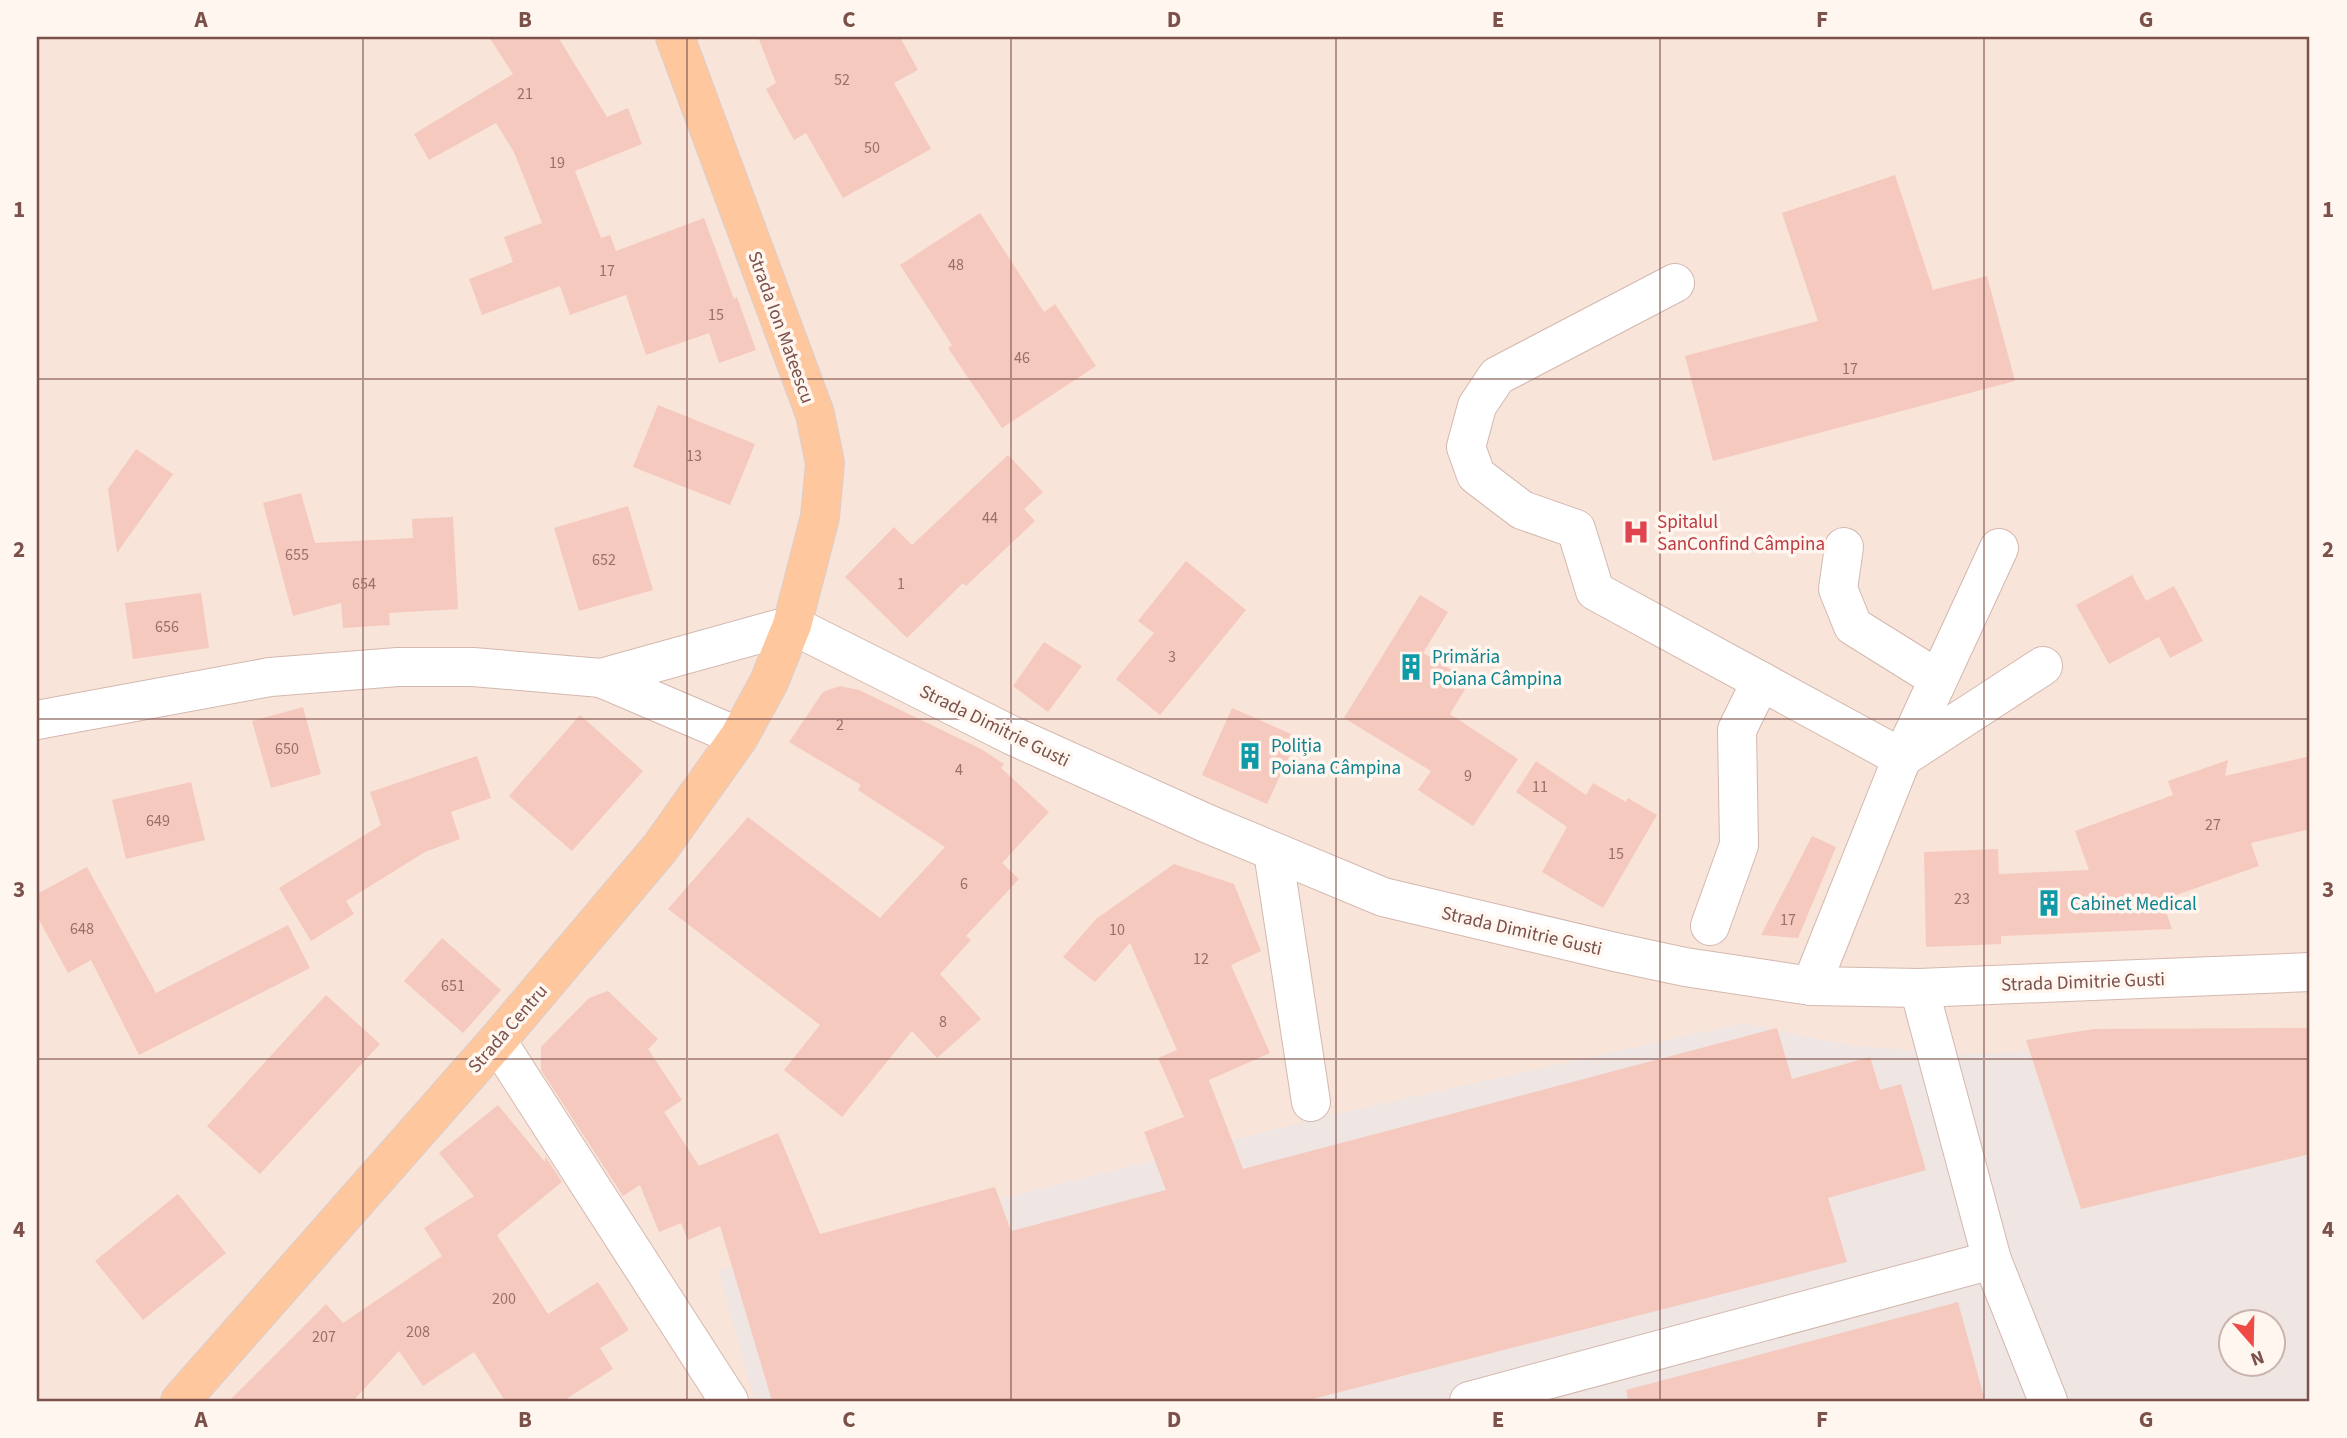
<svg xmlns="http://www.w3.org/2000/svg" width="2347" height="1438" font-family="'Source Sans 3',sans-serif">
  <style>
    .residential { fill: #f8e4d9; fill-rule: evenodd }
    .industrial { fill: #efe5e2; fill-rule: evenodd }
    .building { fill: #f5c9be }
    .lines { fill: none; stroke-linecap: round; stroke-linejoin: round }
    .minor-casing { stroke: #d4b8af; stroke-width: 40 }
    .major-casing { stroke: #dacecc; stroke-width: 40 }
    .minor { stroke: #fff; stroke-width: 38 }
    .major { stroke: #ffc79e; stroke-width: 38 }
    .grid { fill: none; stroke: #7b514a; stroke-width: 2; stroke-opacity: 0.55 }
    .labels { text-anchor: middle; stroke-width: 7; stroke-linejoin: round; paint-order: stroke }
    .number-label { font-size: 16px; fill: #9a6f67 }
    .street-label { font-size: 19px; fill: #7b514a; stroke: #fff6f0 }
    .health-label { font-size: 19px; fill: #be3a42; stroke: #fff6f0; text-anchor: start }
    .culture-label { font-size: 19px; fill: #0d838f; stroke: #fff6f0; text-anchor: start }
    .neatline { fill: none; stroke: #7b514a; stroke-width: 2.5 }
    .grid-label { font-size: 23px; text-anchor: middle; font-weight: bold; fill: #7b514a }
  </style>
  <rect width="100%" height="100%" fill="#fef1e9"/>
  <path class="residential" d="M37,37H2310V1401H37ZM2232,1322H2274V1364H2232Z"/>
  <path class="industrial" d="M1743,1023L1852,1046L1975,1054L2310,1035V1401H755L718,1270L1327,1116ZM2232,1322H2274V1364H2232Z"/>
  <g class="building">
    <polygon points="489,37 558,37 607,117 628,108 642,144 575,171 601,238 610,235 616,251 704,218 734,299 737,297 756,350 719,363 709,333 646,355 626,295 570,315 560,286 482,315 469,279 513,262 504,237 542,223 514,152 496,123 429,160 414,134 513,74"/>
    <polygon points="758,37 900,37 918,70 894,83 931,149 843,198 806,133 794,140 766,89 776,83"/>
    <polygon points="1895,175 1933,290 1987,276 2015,381 1713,461 1685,356 1818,321 1782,213"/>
    <polygon points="980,213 1044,312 1055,304 1096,366 1002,428 948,348 952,345 900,265"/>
    <polygon points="658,405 755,444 730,505 633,467"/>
    <polygon points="136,449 173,474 117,553 108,489"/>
    <polygon points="1008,455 1043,492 1024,509 1035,521 966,586 963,583 907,638 845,577 894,527 912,545"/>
    <polygon points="301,493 315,543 413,538 412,519 453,517 458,609 389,613 390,625 343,628 341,603 293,616 263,503"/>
    <polygon points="628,506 653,590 579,611 554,528"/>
    <polygon points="1186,561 1246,610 1160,715 1116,679 1154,633 1138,621"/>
    <polygon points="2132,575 2146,601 2174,586 2203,641 2170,658 2159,637 2109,664 2076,605"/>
    <polygon points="201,593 209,648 133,659 125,603"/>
    <polygon points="1420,595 1448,612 1423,653 1470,681 1450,714 1518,759 1473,826 1418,790 1431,771 1344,718"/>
    <polygon points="1044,642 1082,666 1048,712 1013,686"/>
    <polygon points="840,686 859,690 981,749 1004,764 1001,768 1049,812 1002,863 1019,879 966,936 971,940 940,974 981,1019 937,1058 912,1031 842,1117 784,1070 820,1025 668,909 748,817 880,918 945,847 858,790 861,785 789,742 823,692"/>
    <polygon points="303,707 321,774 271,788 252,721"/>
    <polygon points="1232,708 1298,737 1267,804 1202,775"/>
    <polygon points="580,715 643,771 572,851 509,796"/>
    <polygon points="477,756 491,798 451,812 460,839 425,852 346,901 354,914 311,941 279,888 381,825 370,792"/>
    <polygon points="2310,756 2310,829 2251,843 2259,866 2162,900 2172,929 2001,936 2001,944 1926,947 1924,852 1998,849 1999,874 2089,870 2075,831 2173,795 2168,781 2228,760 2225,776"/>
    <polygon points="1536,761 1586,795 1593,783 1626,802 1628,798 1657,815 1603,908 1542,872 1567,827 1516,792"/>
    <polygon points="191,782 205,840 126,859 112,800"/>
    <polygon points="1812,836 1836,847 1798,938 1761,935"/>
    <polygon points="1174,864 1234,884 1261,951 1231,965 1270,1053 1209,1080 1243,1169 1777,1028 1792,1079 1870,1057 1880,1090 1901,1084 1926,1170 1828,1198 1847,1262 1305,1401 772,1401 720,1226 688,1240 681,1223 659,1232 640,1185 623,1196 541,1070 541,1047 589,998 608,991 658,1039 648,1049 682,1100 664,1112 699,1166 778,1133 820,1234 995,1187 1011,1231 1166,1190 1144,1132 1184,1117 1158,1058 1177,1050 1130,943 1095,982 1063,957 1096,919"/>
    <polygon points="87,867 156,993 288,925 310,968 139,1055 91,960 68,973 37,916 37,894"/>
    <polygon points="442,938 501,990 463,1033 404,981"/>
    <polygon points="326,995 380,1044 260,1174 207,1126"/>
    <polygon points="2310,1028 2310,1154 2081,1209 2026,1040 2094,1029"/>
    <polygon points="498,1105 545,1162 545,1156 562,1182 497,1235 548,1314 598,1282 629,1330 600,1348 613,1369 563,1401 505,1401 474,1352 423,1386 399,1351 353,1401 229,1401 326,1304 343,1323 442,1256 424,1228 474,1196 439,1153"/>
    <polygon points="178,1194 226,1253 143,1320 95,1261"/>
    <polygon points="1958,1302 1985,1401 1628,1401 1626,1390"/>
  </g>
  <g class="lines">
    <defs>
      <g id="minor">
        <polyline points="1675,283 1497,376 1477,406 1466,447 1476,475 1522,510 1576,529 1595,591 1902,758 1811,986"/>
        <polyline points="1844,547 1838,589 1853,626 1938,679"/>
        <polyline points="601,678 792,625 1013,736 1208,824 1383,897 1615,952 1685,967 1811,986 1919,988 2310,972"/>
        <polyline points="37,720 270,677 398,667 473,667 601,678 739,737"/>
        <polyline points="1902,758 1999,548"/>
        <polyline points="1902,758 2043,666"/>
        <polyline points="1273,852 1311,1102"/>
        <polyline points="1710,926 1739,845 1737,730 1761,681"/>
        <polyline points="1919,988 1992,1260 2048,1401"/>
        <polyline points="497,1041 729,1401"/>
        <polyline points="1469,1401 1992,1260"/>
      </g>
      <polyline id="major" points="180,1401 497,1041 660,848 739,737 769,682 792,625 820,517 825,463 815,414 675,37"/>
    </defs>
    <use href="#minor" class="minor-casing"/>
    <use href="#major" class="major-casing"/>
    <use href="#minor" class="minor"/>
    <use href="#major" class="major"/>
  </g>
  <path class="grid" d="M363,37V1401M687,37V1401M1011,37V1401M1336,37V1401M1660,37V1401M1984,37V1401M37,379H2310M37,719H2310M37,1059H2310"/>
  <defs>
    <symbol id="hospital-bare" viewBox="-9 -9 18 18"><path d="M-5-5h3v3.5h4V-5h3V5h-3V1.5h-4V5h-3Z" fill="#e0444e" stroke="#fff6f0" stroke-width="2.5" paint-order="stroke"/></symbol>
    <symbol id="building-bare" viewBox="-9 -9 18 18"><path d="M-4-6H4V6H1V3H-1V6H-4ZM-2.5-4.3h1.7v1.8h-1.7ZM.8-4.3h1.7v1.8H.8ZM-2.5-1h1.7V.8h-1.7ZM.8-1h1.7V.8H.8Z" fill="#0f9aa8" stroke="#fff6f0" stroke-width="2.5" paint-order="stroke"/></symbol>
  </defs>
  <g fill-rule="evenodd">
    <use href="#hospital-bare" x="1617" y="513" width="38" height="38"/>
    <use href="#building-bare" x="1392" y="648" width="38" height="38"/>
    <use href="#building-bare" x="1231" y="737" width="38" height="38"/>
    <use href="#building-bare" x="2030" y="884" width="38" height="38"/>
  </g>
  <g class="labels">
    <g class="number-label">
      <text x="842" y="85">52</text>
      <text x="525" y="99">21</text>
      <text x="872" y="153">50</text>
      <text x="557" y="168">19</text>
      <text x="956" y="270">48</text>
      <text x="607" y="276">17</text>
      <text x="716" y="320">15</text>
      <text x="1022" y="363">46</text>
      <text x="1850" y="374">17</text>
      <text x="694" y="461">13</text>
      <text x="990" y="523">44</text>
      <text x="297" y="560">655</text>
      <text x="604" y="565">652</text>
      <text x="364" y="589">654</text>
      <text x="901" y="589">1</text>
      <text x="167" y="632">656</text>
      <text x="1172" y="662">3</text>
      <text x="840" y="730">2</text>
      <text x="287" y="754">650</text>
      <text x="959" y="775">4</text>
      <text x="1468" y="781">9</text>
      <text x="1540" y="792">11</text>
      <text x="158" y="826">649</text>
      <text x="2213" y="830">27</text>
      <text x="1616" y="859">15</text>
      <text x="964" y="889">6</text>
      <text x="1962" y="904">23</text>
      <text x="1788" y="925">17</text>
      <text x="82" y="934">648</text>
      <text x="1117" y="935">10</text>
      <text x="1201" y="964">12</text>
      <text x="453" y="991">651</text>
      <text x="943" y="1027">8</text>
      <text x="504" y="1304">200</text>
      <text x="418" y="1337">208</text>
      <text x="324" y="1342">207</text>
    </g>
    <g class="street-label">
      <text transform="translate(782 327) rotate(70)" y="7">Strada Ion Mateescu</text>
      <text transform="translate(995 725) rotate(26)" y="7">Strada Dimitrie Gusti</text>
      <text transform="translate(1522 930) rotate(13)" y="7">Strada Dimitrie Gusti</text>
      <text transform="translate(2083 981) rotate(-2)" y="7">Strada Dimitrie Gusti</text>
      <text transform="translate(507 1028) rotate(-49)" y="7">Strada Centru</text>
    </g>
    <g class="health-label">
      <text x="1657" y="528">Spitalul<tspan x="1657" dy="22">SanConfind Câmpina</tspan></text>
    </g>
    <g class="culture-label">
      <text x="1432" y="663">Primăria<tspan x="1432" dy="22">Poiana Câmpina</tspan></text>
      <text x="1271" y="752">Poliția<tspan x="1271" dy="22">Poiana Câmpina</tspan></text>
      <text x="2070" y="910">Cabinet Medical</text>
    </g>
  </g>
  <rect width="2347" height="1438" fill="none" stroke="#fff6f0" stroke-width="77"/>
  <g transform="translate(2252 1343) rotate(160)"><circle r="33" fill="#fff6f0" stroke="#cab4ae" stroke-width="2"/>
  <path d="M0-5L12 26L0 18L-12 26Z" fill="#ef4a46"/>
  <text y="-10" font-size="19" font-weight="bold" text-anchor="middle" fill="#7b514a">N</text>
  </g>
  <rect x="38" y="38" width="2270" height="1362" class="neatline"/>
  <g class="grid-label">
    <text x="201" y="27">A</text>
    <text x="525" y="27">B</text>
    <text x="849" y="27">C</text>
    <text x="1174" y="27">D</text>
    <text x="1498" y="27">E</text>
    <text x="1822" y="27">F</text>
    <text x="2146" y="27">G</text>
    <text x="19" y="217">1</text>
    <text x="2328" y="217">1</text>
    <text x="19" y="557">2</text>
    <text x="2328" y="557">2</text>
    <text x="19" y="897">3</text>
    <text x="2328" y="897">3</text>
    <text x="19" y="1237">4</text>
    <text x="2328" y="1237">4</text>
    <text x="201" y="1427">A</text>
    <text x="525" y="1427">B</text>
    <text x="849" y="1427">C</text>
    <text x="1174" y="1427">D</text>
    <text x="1498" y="1427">E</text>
    <text x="1822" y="1427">F</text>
    <text x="2146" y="1427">G</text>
  </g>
</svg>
